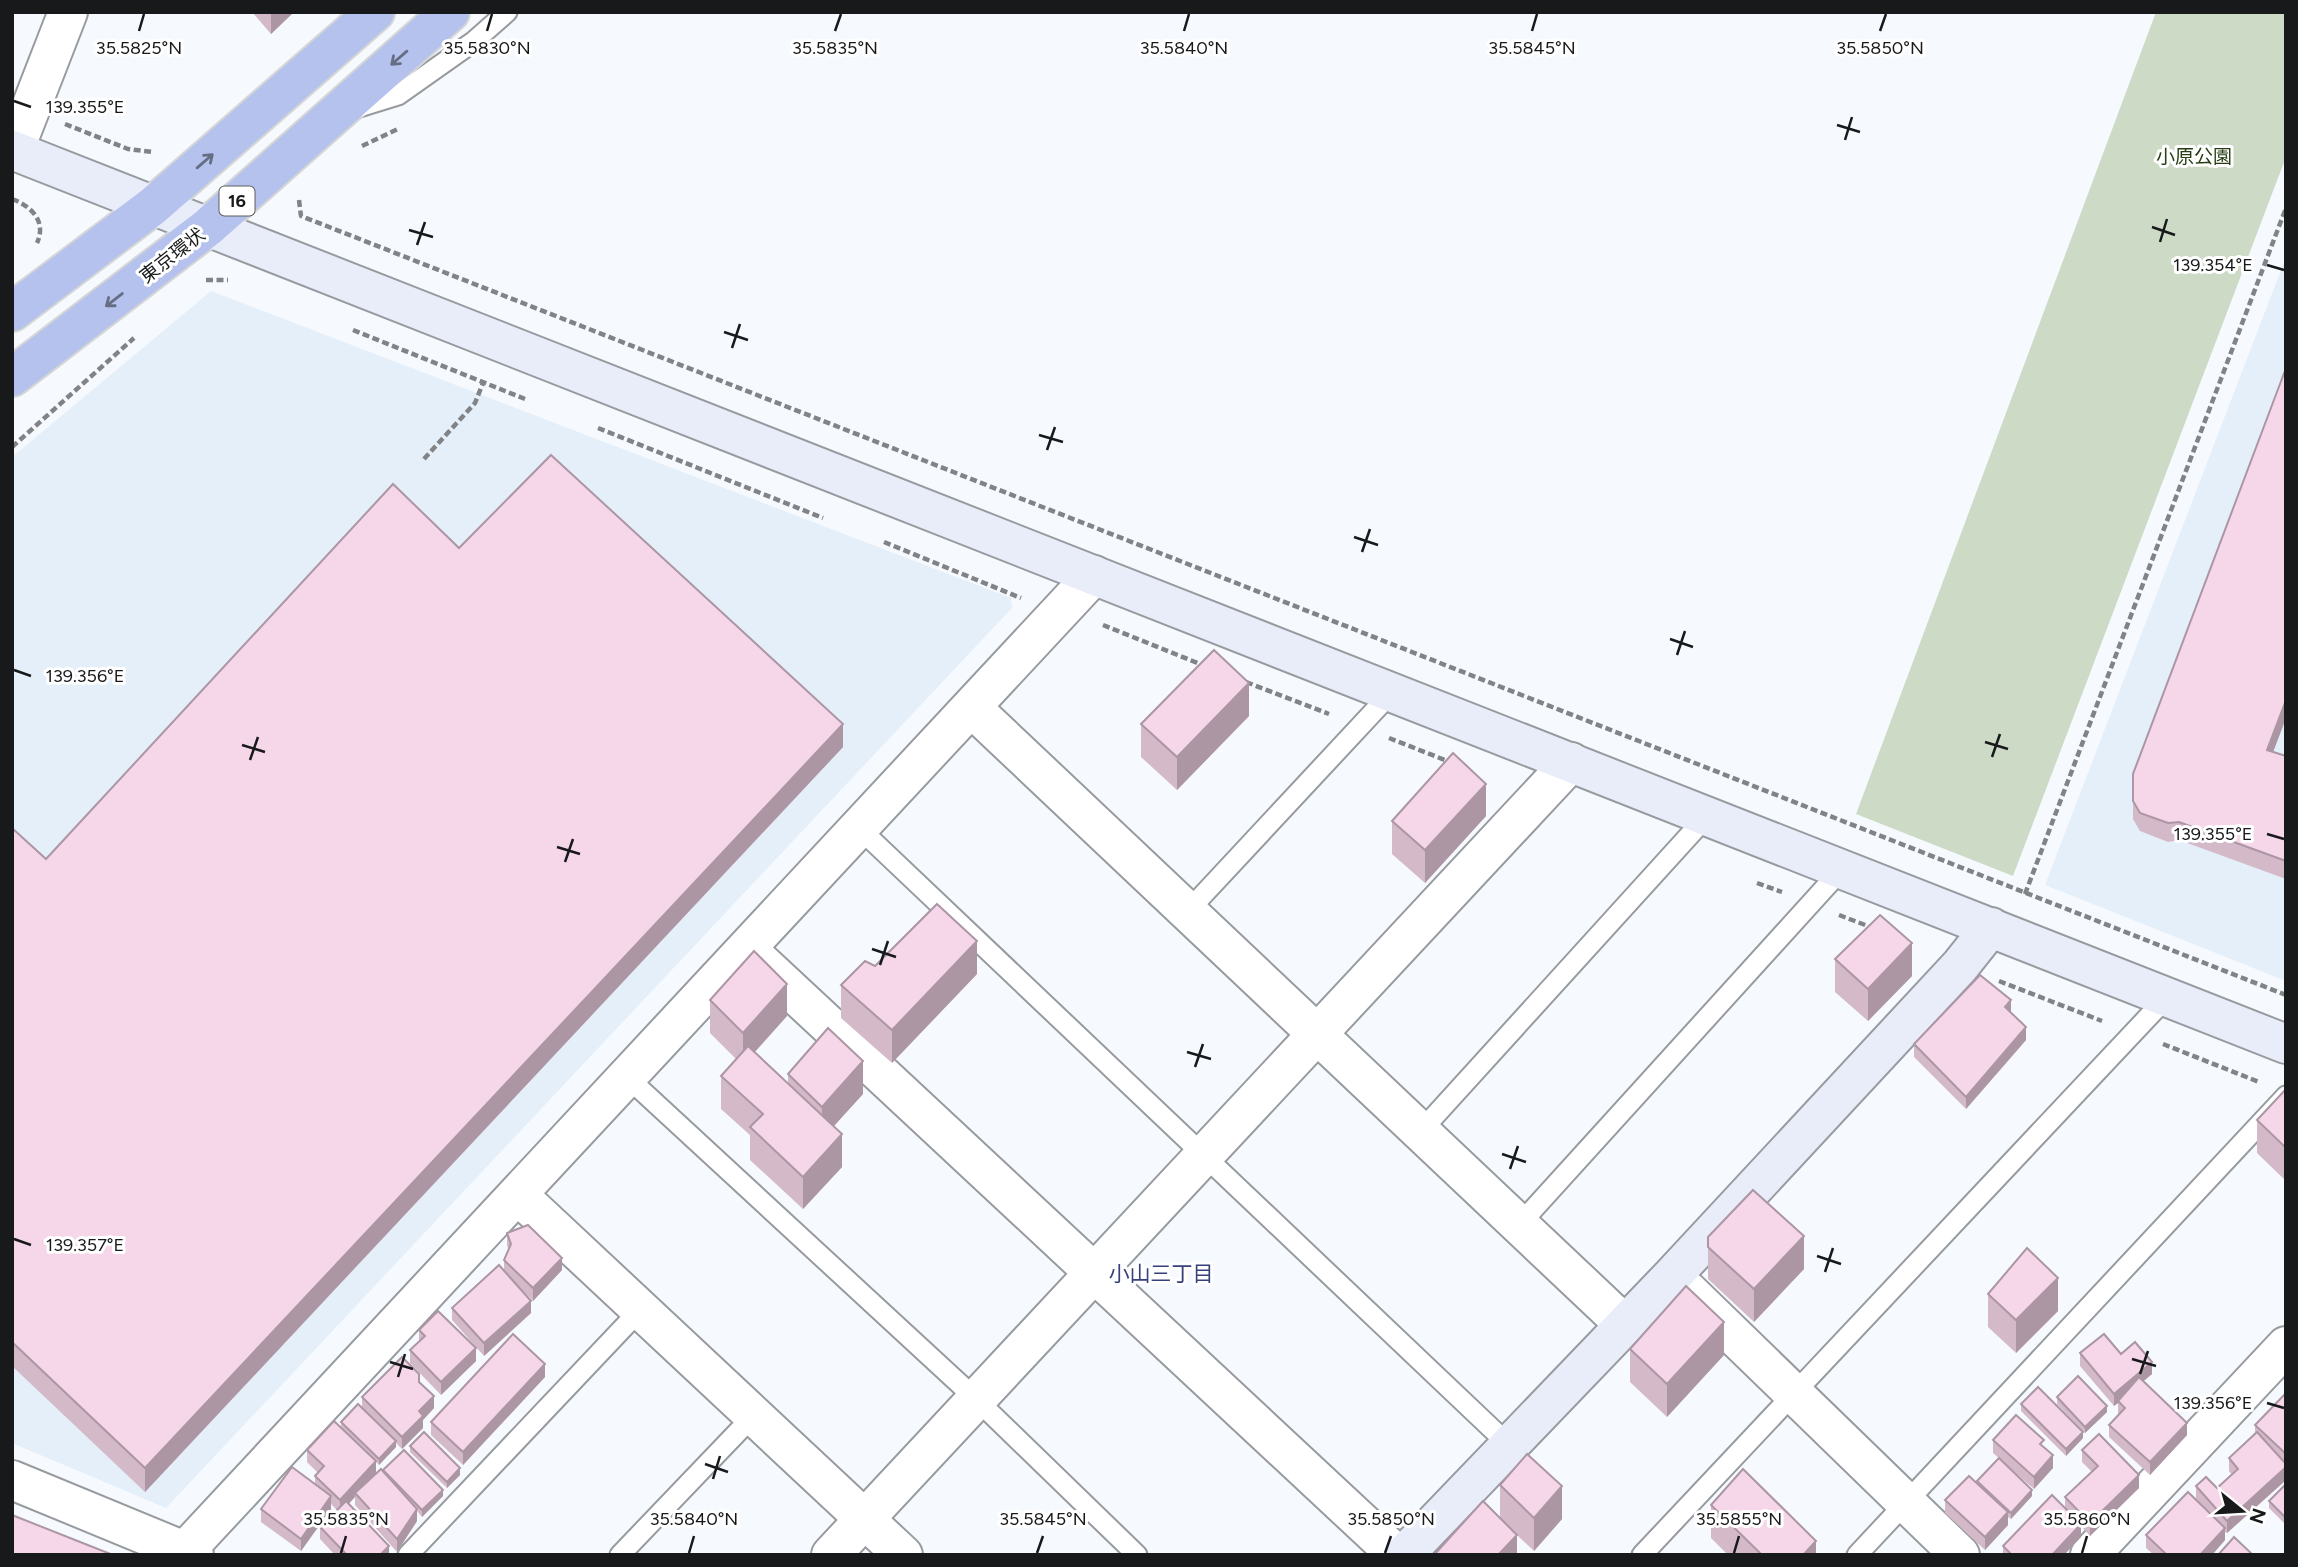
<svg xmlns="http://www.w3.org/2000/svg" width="2298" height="1567" font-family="Figtree,'Noto Sans JP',sans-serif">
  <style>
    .built { fill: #e5eff9 }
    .green { fill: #cddac6 }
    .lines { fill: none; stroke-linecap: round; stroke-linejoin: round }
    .lane-casing { stroke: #979b9f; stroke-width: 23 }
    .street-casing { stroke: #979b9f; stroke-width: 42 }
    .secondary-casing { stroke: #979b9f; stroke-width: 42 }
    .highway-casing { stroke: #d5d6d6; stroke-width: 42 }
    .path { stroke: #818386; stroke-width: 4.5; stroke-dasharray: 7 3.5; stroke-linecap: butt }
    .lane { stroke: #fff; stroke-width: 19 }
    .street { stroke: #fff; stroke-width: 38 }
    .secondary { stroke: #e9edfa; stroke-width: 38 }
    .highway { stroke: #b5c2ed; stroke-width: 38 }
    .wall { fill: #d4b9c9 }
    .shaded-wall { fill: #ac96a4 }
    .building { fill: #f6d7ea; stroke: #ac96a4; stroke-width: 2 }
    .oneway { stroke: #666e84 }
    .ticks { fill: none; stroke: #18191b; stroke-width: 2.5 }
    .labels { text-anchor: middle; stroke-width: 6; stroke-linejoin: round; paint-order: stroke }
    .shield { fill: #fff; stroke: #5d5e5f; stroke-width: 2 }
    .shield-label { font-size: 18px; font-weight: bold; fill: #18191b }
    .park-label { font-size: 19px; fill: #273e14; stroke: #fff }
    .street-label { font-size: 19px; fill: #18191b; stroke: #fff }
    .neighbourhood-label { font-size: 21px; fill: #37407b; stroke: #fff }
    .ticks-label { font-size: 18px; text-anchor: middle; fill: #18191b; stroke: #fff; stroke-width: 6; stroke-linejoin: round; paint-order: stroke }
  </style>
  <rect width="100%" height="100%" fill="#f6faff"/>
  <g class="built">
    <polygon points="2286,257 2286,981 2045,885"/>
    <polygon points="211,291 1011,598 1012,608 166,1508 12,1443 12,457"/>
  </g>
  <polygon class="green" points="2156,12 2286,12 2286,157 2013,876 1856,814"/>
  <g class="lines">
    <defs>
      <g id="lane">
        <polyline points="356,108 398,95 473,42 507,12"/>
        <polyline points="860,829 1510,1446"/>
        <polyline points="1187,912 1392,692"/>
        <polyline points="627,1077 976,1399 1137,1555"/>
        <polyline points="1420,1132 1707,816"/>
        <polyline points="1519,1225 1842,869"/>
        <polyline points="408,1555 641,1309"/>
        <polyline points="620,1555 754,1415"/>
        <polyline points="1642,1555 2167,997"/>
        <polyline points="1857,1555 2286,1096"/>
      </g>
      <g id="street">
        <polyline points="14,151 68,12"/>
        <polyline points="972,708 1624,1324"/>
        <polyline points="749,951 1397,1555"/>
        <polyline points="518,1195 903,1555"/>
        <polyline points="1688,1291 1960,1555"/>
        <polyline points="12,1480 194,1555"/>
        <polyline points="185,1551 1094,575"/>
        <polyline points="831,1555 1571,762"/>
        <polyline points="2090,1555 2286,1346"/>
      </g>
      <g id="secondary">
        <polyline points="12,150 2286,1044"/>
        <polyline points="1404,1555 1672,1276 1960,966 1991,927"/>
      </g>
      <g id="highway">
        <polyline points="12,312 153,206 375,12"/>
        <polyline points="12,377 208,227 450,12"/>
      </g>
    </defs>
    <use href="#lane" class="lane-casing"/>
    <use href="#street" class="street-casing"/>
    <use href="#secondary" class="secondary-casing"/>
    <use href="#highway" class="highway-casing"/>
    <g class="path">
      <polyline points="65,124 128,149 153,152"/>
      <polyline points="362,146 398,129"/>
      <path d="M12,199C31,206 47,221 37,243"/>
      <polyline points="299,200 301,216 2286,995"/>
      <polyline points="206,280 228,280"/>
      <polyline points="353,330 525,399"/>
      <polyline points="598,428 823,518"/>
      <polyline points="12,447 134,338"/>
      <polyline points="424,459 475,403 483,383"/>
      <polyline points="884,542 1021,598"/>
      <polyline points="1103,625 1205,666"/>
      <polyline points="1246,682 1329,714"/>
      <polyline points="1389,738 1450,762"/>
      <polyline points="1757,883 1782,892"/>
      <polyline points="2025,894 2286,208"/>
      <polyline points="1839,915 1873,928"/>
      <polyline points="1999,981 2102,1021"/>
      <polyline points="2163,1044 2259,1082"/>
    </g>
    <use href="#lane" class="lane"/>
    <use href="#street" class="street"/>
    <use href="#secondary" class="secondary"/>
    <use href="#highway" class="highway"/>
  </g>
  <g class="wall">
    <polygon points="252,12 294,12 271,34"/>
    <polygon points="2286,368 2286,718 2273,752 2286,756 2286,879 2179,840 2168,842 2140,831 2133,819 2133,774"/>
    <polygon points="459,548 843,747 145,1492 12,1366 12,828 46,859"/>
    <polygon points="1249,716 1177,790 1141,757 1141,724"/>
    <polygon points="1486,816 1425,883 1392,854 1392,821"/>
    <polygon points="1835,959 1912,976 1868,1021 1835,992"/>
    <polygon points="875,966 977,974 892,1063 841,1018 841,985"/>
    <polygon points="710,1000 787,1016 755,1052 788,1083 788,1074 863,1094 834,1126 842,1167 803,1209 750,1160 750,1135 721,1109 721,1076 736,1059 710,1033"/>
    <polygon points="2011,1012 2026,1040 1966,1109 1914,1057 1914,1044"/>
    <polygon points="2286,1089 2286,1181 2257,1153 2257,1120"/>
    <polygon points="507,1233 562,1270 533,1301 516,1284 531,1313 484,1356 452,1320 452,1308 504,1271 504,1260 509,1249 507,1246"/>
    <polygon points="1708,1237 1804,1269 1754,1322 1708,1279"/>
    <polygon points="1988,1294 2058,1311 2016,1353 1988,1327"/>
    <polygon points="419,1330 476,1361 441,1395 410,1363 410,1350 419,1342"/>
    <polygon points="1630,1349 1724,1355 1667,1417 1630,1382"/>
    <polygon points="2080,1353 2121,1354 2152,1374 2143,1381 2187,1435 2150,1475 2109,1437 2109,1425 2119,1414 2118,1413 2118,1403 2114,1406 2080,1366"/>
    <polygon points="545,1377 463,1465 431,1435 431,1422"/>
    <polygon points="419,1382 434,1408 423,1420 423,1428 402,1449 396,1443 396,1447 379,1465 376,1462 376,1473 383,1470 443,1496 422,1517 417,1511 417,1521 397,1552 355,1505 355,1497 349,1503 389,1555 335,1555 320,1539 320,1527 337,1510 331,1504 331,1509 301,1551 261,1522 261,1509 315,1484 315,1476 318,1473 307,1462 307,1450 341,1428 341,1422 362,1408 362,1397"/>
    <polygon points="2286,1393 2286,1480 2227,1533 2225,1532 2225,1540 2212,1555 2154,1555 2146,1548 2146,1535 2202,1505 2196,1499 2196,1486 2217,1488 2232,1475 2229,1471 2229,1458 2255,1433 2255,1425"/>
    <polygon points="2057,1397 2107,1412 2085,1433 2057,1404"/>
    <polygon points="2021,1404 2083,1438 2066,1456 2021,1411"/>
    <polygon points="1993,1440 2044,1447 2053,1468 2034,1489 2000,1460 2032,1496 2011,1519 2008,1517 2008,1525 1985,1550 1945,1513 1945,1500 1977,1483 1977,1481 1999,1458 1993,1453"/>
    <polygon points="410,1446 460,1475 447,1488 410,1452"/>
    <polygon points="2082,1450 2139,1488 2090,1536 2081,1526 2081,1537 2064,1555 2003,1555 2003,1546 2065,1509 2065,1497 2092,1472 2082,1462"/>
    <polygon points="2286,1484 2286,1525 2269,1508 2269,1501"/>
    <polygon points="1500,1485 1562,1519 1534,1551 1517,1535 1517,1555 1500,1518"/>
    <polygon points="1711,1505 1816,1555 1728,1555 1711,1538"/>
  </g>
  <g class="shaded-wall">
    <polygon points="271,12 294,12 271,34"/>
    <polygon points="1249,683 1249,716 1177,790 1177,757"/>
    <polygon points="2286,700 2286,718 2267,768 2267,750"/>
    <polygon points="843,724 843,747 145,1492 145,1468"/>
    <polygon points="1486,784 1486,816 1425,883 1425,850"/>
    <polygon points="977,941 977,974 892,1063 892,1030"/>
    <polygon points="1912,943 1912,976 1868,1021 1868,989"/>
    <polygon points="787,984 787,1016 743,1065 743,1033"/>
    <polygon points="2011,1000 2011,1012 2005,1020 2005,1007"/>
    <polygon points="2026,1027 2026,1040 1966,1109 1966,1097"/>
    <polygon points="863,1061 863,1094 822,1139 822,1107"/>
    <polygon points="842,1134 842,1167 803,1209 803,1177"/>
    <polygon points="1804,1236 1804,1269 1754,1322 1754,1289"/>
    <polygon points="562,1258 562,1270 533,1301 533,1288"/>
    <polygon points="2058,1278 2058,1311 2016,1353 2016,1320"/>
    <polygon points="531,1301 531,1313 484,1356 484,1343"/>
    <polygon points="1724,1322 1724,1355 1667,1417 1667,1384"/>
    <polygon points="476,1348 476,1361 441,1395 441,1382"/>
    <polygon points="2152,1362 2152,1374 2119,1402 2118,1401 2118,1403 2114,1406 2114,1394"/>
    <polygon points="545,1364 545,1377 463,1465 463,1452"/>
    <polygon points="434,1396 434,1408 423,1420 423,1428 402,1449 402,1437 419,1411"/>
    <polygon points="2107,1406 2107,1412 2085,1433 2085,1427"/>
    <polygon points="2187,1423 2187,1435 2150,1475 2150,1462"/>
    <polygon points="2083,1432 2083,1438 2066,1456 2066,1449"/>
    <polygon points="396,1441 396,1447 379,1465 379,1459"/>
    <polygon points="2053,1455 2053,1468 2034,1489 2034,1477"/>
    <polygon points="376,1461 376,1473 355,1493 355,1497 340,1513 340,1500"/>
    <polygon points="2286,1467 2286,1480 2227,1533 2227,1521"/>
    <polygon points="460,1468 460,1475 447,1488 447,1482"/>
    <polygon points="2139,1475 2139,1488 2090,1536 2090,1523"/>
    <polygon points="1562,1486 1562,1519 1534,1551 1534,1518"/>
    <polygon points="443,1490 443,1496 422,1517 422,1510"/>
    <polygon points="2032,1490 2032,1496 2011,1519 2011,1513"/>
    <polygon points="331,1496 331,1509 301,1551 301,1539"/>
    <polygon points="417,1509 417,1521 397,1552 397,1539"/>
    <polygon points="2008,1512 2008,1525 1985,1550 1985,1537"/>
    <polygon points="2081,1524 2081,1537 2064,1555 2052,1555"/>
    <polygon points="2225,1528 2225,1540 2212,1555 2200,1555"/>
    <polygon points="1517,1535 1517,1555 1498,1555"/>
    <polygon points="1816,1541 1816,1555 1803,1555"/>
    <polygon points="389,1546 389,1555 380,1555"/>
  </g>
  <g class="building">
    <polygon points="2286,368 2286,700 2267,750 2286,756 2286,861 2179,822 2168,823 2140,813 2133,801 2133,774"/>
    <polygon points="551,455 843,724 145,1468 12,1342 12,828 46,859 393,484 459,548"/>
    <polygon points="1214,650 1249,683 1177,757 1141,724"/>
    <polygon points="1453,753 1486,784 1425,850 1392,821"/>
    <polygon points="937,904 977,941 892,1030 841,985 865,961 875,966"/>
    <polygon points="1880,915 1912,943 1868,989 1835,959"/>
    <polygon points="754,951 787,984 743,1033 710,1000"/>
    <polygon points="1980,975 2011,1000 2005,1007 2026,1027 1966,1097 1914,1044"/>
    <polygon points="828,1028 863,1061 822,1107 788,1074"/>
    <polygon points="748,1046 842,1134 803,1177 750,1127 763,1114 721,1076"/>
    <polygon points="2286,1089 2286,1148 2257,1120"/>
    <polygon points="1753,1190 1804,1236 1754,1289 1708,1247 1708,1237"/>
    <polygon points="528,1225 562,1258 533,1288 504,1260 511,1244 507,1233"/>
    <polygon points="2027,1248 2058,1278 2016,1320 1988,1294"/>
    <polygon points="499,1265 531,1301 484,1343 452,1308"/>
    <polygon points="1686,1286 1724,1322 1667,1384 1630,1349"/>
    <polygon points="438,1311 476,1348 441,1382 410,1350 425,1336 419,1330"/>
    <polygon points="513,1334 545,1364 463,1452 431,1422"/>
    <polygon points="2104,1334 2121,1354 2135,1342 2152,1362 2114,1394 2080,1353"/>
    <polygon points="402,1357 419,1374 419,1382 434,1396 419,1411 423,1416 402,1437 362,1397"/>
    <polygon points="2078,1376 2107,1406 2085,1427 2057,1397"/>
    <polygon points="2139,1377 2187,1423 2150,1462 2109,1425 2125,1408 2118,1401"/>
    <polygon points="2038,1387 2083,1432 2066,1449 2021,1404"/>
    <polygon points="2286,1393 2286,1454 2255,1425"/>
    <polygon points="358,1404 396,1441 379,1459 341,1422"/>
    <polygon points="2016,1415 2044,1440 2040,1444 2053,1455 2034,1477 1993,1440"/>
    <polygon points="334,1421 376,1461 340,1500 315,1476 324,1466 307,1450"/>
    <polygon points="424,1432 460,1468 447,1482 410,1446"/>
    <polygon points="2257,1432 2286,1464 2286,1467 2227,1521 2196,1486 2206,1477 2217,1488 2238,1469 2229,1458"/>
    <polygon points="2099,1434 2139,1475 2090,1523 2065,1497 2098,1466 2082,1450"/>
    <polygon points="404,1450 443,1490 422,1510 383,1470"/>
    <polygon points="1527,1454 1562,1486 1534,1518 1500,1485"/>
    <polygon points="1999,1458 2032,1490 2011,1513 1977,1481"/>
    <polygon points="292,1467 331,1496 301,1539 261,1509"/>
    <polygon points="381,1469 417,1509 397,1539 355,1493"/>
    <polygon points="1743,1469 1816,1541 1803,1555 1762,1555 1711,1505"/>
    <polygon points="1969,1476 2008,1512 1985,1537 1945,1500"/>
    <polygon points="2286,1484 2286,1518 2269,1501"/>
    <polygon points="2188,1492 2225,1528 2200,1555 2167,1555 2146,1535"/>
    <polygon points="2052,1495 2081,1524 2052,1555 2012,1555 2003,1546"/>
    <polygon points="346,1501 389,1546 380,1555 347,1555 320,1527"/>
    <polygon points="1483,1501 1517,1535 1498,1555 1434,1555"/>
    <polygon points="12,1515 113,1555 12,1555"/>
    <polygon points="2234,1537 2253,1555 2218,1555"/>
  </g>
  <defs><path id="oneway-shaft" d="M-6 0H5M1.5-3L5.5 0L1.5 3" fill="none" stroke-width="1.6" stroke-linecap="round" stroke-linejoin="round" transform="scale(1.75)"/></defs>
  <g class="oneway">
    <use href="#oneway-shaft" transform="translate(399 58) rotate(139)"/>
    <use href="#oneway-shaft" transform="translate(205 161) rotate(-41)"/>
    <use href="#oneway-shaft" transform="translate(114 300) rotate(142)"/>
  </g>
  <path class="ticks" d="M139,31L144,14M487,31L492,14M835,31L841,14M1184,31L1189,14M1532,31L1537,14M1880,31L1886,14M14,101L31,107M1837,125L1860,132M1845,140L1852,117M2152,227L2175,235M409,230L433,237M2160,242L2167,219M417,245L425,222M2267,265L2284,270M724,332L748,340M732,348L740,324M1039,435L1063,442M1047,450L1055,427M1354,537L1378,545M1362,552L1370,529M1670,639L1693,647M1677,655L1685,631M14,670L31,676M1985,742L2008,749M242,745L265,752M1992,757L2000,734M250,760L258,737M2267,834L2284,839M557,847L580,854M565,862L573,839M872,949L896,957M880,965L888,941M1187,1052L1211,1059M1195,1067L1203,1044M1502,1154L1526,1162M1510,1169L1518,1146M14,1239L31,1245M1817,1256L1841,1264M1825,1272L1833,1248M2132,1359L2156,1366M390,1362L413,1369M2140,1374L2148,1351M398,1377L405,1354M2267,1403L2284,1408M705,1464L728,1472M713,1479L720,1456M341,1553L346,1536M689,1553L694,1536M1037,1553L1043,1536M1385,1553L1391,1536M1734,1553L1739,1536M2082,1553L2087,1536"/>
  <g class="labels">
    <rect class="shield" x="219.5" y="186.5" width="35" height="29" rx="5"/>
    <g class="shield-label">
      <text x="237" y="207">16</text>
    </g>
    <g class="park-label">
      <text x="2194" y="163">小原公園</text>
    </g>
    <g class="street-label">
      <text transform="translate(172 255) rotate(-38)" y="7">東京環状</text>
    </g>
    <g class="neighbourhood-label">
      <text x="1161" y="1281">小山三丁目</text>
    </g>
  </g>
  <g class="ticks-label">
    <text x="139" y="54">35.5825°N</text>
    <text x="487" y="54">35.5830°N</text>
    <text x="835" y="54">35.5835°N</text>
    <text x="1184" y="54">35.5840°N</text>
    <text x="1532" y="54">35.5845°N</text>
    <text x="1880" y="54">35.5850°N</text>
    <text x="85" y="113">139.355°E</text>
    <text x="2213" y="271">139.354°E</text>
    <text x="85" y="682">139.356°E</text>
    <text x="2213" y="840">139.355°E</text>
    <text x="85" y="1251">139.357°E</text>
    <text x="2213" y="1409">139.356°E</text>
    <text x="694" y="1525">35.5840°N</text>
    <text x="1043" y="1525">35.5845°N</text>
    <text x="1391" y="1525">35.5850°N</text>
    <text x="1739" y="1525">35.5855°N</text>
    <text x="2087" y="1525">35.5860°N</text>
    <text x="346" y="1525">35.5835°N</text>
  </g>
  <rect width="2298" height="1567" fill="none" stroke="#18191b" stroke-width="28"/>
  <g transform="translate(2242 1511) rotate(108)" stroke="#ffffff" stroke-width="5" paint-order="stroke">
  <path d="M0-5L12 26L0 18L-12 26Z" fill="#18191b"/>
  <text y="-10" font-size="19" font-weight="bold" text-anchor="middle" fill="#18191b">N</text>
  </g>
</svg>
